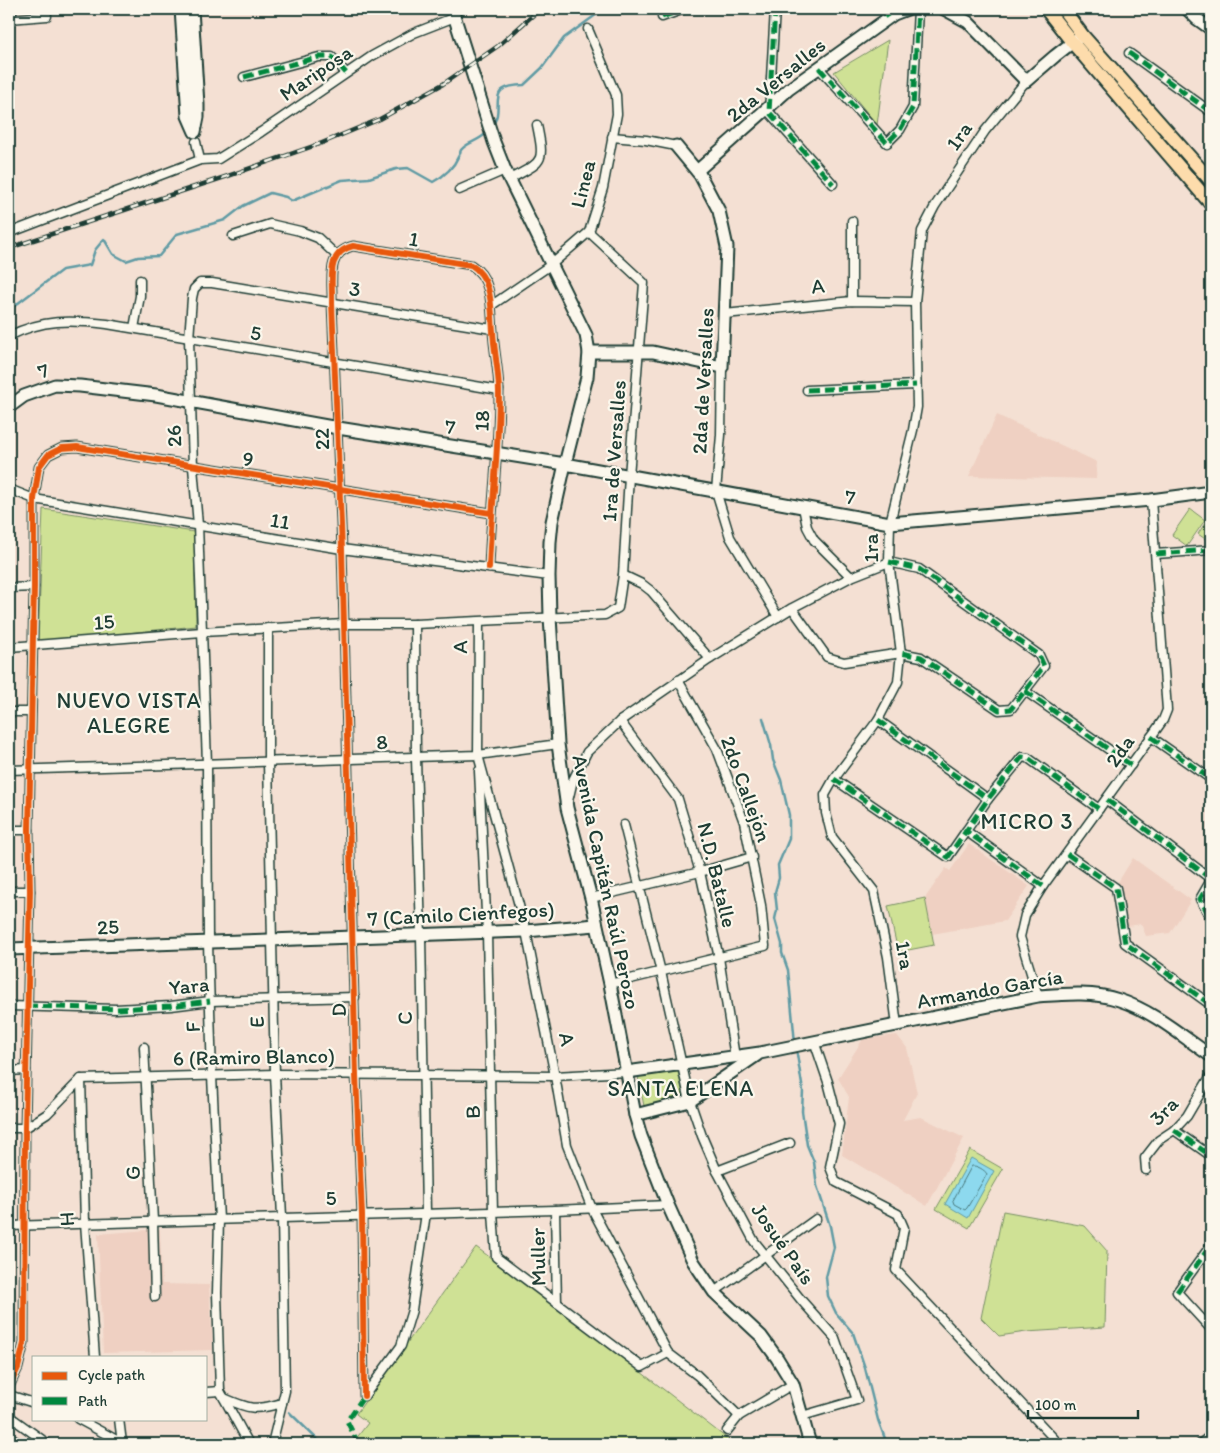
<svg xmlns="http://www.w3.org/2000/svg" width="1220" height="1453" font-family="Itim,sans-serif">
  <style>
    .built { fill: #efd0c2 }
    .green { fill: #cfe195; stroke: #778f64 }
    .water { fill: #8dd9ee; stroke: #619ba4 }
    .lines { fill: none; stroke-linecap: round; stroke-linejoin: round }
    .shore { stroke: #4b7b7e; stroke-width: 1 }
    .stream { stroke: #619ba4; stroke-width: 2.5 }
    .street-casing { stroke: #1f3d34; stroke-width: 11 }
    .secondary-casing { stroke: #1f3d34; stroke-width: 15 }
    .primary-casing { stroke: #1f3d34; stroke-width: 16 }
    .street { stroke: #fbf7ec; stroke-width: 8 }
    .secondary { stroke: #fbf7ec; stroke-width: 11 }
    .primary { stroke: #fddcac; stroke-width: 12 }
    .rail-casing { stroke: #1f3d34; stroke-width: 4.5 }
    .rail { stroke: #fbf7ec; stroke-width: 2.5; stroke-dasharray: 8; stroke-linecap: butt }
    .quiet { stroke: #00873e; stroke-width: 5; stroke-dasharray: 10 5; stroke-linecap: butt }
    .cycleway-casing { stroke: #fbf7ec; stroke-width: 9 }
    .cycleway { stroke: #e8590c; stroke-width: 6 }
    .labels { text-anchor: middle; stroke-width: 4.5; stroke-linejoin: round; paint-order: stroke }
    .street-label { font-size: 21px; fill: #1f3d34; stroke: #fbf7ec }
    .neighbourhood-label { font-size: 22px; letter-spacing: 1px; fill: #1f3d34; stroke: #fbf7ec }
  </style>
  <rect width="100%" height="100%" fill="#f4e0d3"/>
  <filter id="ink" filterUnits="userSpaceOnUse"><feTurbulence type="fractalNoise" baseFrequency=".02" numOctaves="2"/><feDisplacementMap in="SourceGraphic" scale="10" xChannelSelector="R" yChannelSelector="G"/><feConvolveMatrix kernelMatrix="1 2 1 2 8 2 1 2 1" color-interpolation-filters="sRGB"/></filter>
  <g filter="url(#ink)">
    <g class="built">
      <polygon points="997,415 1097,462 1096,479 969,476"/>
      <polygon points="969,844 1029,886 1005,921 932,934 925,898 946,868 950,871"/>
      <polygon points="1133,858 1191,900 1170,933 1146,936 1141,924 1122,927 1115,887"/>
      <polygon points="897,1035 907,1048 917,1093 903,1120 921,1117 964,1138 927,1206 842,1155 849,1097 838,1078 863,1039"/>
      <polygon points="160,1229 162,1284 209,1285 213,1350 103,1353 98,1234"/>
    </g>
    <g class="green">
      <polygon points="888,40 877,125 834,72"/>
      <polygon points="43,509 194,532 196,626 38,642"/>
      <polygon points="1190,509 1205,520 1187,546 1172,535"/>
      <polygon points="1211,514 1211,543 1198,534"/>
      <polygon points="925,898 934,945 898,952 888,906"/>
      <polygon points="678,1072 684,1099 644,1106 638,1076"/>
      <polygon points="970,1150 1003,1169 969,1228 936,1209"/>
      <polygon points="1003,1211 1085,1226 1107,1251 1105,1327 1026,1332 999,1336 981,1318"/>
      <polygon points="476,1247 557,1307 734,1444 352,1444 368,1423 356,1414"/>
    </g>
    <polygon class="water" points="971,1158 994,1171 968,1218 945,1204"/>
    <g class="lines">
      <path class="shore" d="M972,1166C976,1165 985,1170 987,1174L967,1208L965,1210L954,1204L953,1201Z"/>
      <g class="stream">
        <path d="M492,126C507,107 482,86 524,85L542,68L564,38L604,9"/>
        <path d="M9,310L62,270L90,265L95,250L104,239L113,254L126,261L138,257L159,256L177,234L225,220L243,206L270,193L286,197L292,201L342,180L369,178L396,169L408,168L433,182C444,176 453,169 458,157C460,155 460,152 461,150C468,141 479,142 487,132"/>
        <polyline points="763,718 771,745 773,760 781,780 789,815 789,839 778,865 779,878 775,892 777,910 775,919 782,944 782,953 788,970 795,1043"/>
        <polyline points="796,1048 803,1091 802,1111 807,1145 814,1162 817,1186 830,1226 834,1247 826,1277 828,1296 836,1313 853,1333 865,1368 878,1420 887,1444"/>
        <polyline points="289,1412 322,1444"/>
      </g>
      <defs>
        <g id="street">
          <polyline points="775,9 769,112 833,184"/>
          <polyline points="882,9 888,18"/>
          <polyline points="662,17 684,9"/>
          <polyline points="9,19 47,16 46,9"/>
          <polyline points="1129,53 1211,112"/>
          <polyline points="819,68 887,143 900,130 913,107 918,9"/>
          <polyline points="244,77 319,57 332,57 346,73"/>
          <polyline points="612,137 646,140 676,146"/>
          <polyline points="196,142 200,160"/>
          <path d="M510,179C543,161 545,164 537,125"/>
          <polyline points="459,190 505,170"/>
          <polyline points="9,233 200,160 218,159 261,132 372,56 414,33 455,17"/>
          <polyline points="233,236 270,224 300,231 318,238 336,255"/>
          <polyline points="852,301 852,221"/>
          <polyline points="492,305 552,264 589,232 603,188 617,114 616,95 588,29"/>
          <polyline points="725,314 852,301 915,302"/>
          <polyline points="134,328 140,296 140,280"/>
          <path d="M9,336C43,319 70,320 107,324L499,390"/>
          <polyline points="722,367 721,435 716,491 730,537 778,617"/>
          <polyline points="807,390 916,385"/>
          <polyline points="9,489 34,499 342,549 549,576"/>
          <polyline points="803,507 807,527 814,540 851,577"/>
          <polyline points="1156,554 1211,550"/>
          <polyline points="623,575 642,584 651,591 710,659"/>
          <polyline points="9,588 34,587"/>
          <polyline points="479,622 478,755 526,931 555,1076 567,1145 592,1209 668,1353 697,1375 739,1416"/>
          <polyline points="268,628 268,762 275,1074 282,1217 285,1391 272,1444"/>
          <polyline points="9,647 202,632 344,624 415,624 605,615 618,608 623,575 629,476 644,283 589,232"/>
          <polyline points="1025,691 1131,765"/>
          <polyline points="9,712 31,712"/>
          <polyline points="878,720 988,799"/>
          <polyline points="620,721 678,799 700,872 719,958 735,1057"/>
          <polyline points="1151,737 1211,779"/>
          <polyline points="9,770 478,755 558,744"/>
          <polyline points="479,771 487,933 493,1212 496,1257 642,1367 668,1353"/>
          <polyline points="834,779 948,857 966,831"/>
          <polyline points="1107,800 1211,879"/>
          <polyline points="568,801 573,780 587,752 620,721 710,659 792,608 851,577 889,562 919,569 1039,655 1044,666 1011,709 999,710 921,657 901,653 844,662 827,657 792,608"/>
          <polyline points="624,825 661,972 690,1101 702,1136 717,1171 754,1241 802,1301 835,1338 857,1400 802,1416"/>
          <polyline points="9,830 29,830"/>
          <polyline points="1067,854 1116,888 1125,943 1211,1005"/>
          <polyline points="1211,880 1200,899 1209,915 1211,917"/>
          <polyline points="1043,886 966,831 988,799 1022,757 1028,758 1099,809"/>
          <polyline points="9,891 30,891"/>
          <polyline points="591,898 700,872 752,857"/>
          <polyline points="610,984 765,946 761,905 744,822 717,749 678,680"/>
          <polyline points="1038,996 1020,937 1025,915 1043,886 1151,737 1163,720 1167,710 1151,500"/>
          <polyline points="9,1006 116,1009 171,1006 210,1001 355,997"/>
          <polyline points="897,1025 888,957 874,891 832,837 826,813 825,795 834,779 878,720 898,682 901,653 889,562 890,523 913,430 917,407 915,302 922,231 935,206 985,131 1026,81"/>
          <polyline points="814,1041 828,1082 839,1124 830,1167 836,1182 898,1214 904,1228 896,1270 1059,1444"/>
          <polyline points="144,1047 153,1221 155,1297"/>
          <polyline points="9,1071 26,1070"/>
          <polyline points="81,1079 85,1223 95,1357"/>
          <polyline points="9,1128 25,1128 47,1114 81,1079 275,1074 555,1076 627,1072"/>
          <polyline points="1174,1130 1211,1156"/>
          <polyline points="1146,1170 1145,1158 1159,1140 1174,1130 1187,1116 1211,1075"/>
          <polyline points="717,1171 790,1143"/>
          <polyline points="555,1210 557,1303"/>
          <polyline points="9,1226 555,1210 668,1205"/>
          <polyline points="1211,1245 1177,1292 1211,1329"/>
          <polyline points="714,1292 816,1219"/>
          <polyline points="9,1387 18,1368 24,1343 25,1128 30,891 29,830 34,587 34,499 39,467 48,455 62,448 77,447 491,513"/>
          <polyline points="206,1392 220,1391"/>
          <polyline points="9,1395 34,1403"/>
          <polyline points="365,1395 401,1346 412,1310 426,1213 421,936 416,758 415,624"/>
          <path d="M364,1396L362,1215L356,1075L342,549L332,303C333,280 325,253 353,246L471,265C493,278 491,308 493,331C494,351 499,372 499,392C499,451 491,510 489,568"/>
          <path d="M224,1398C249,1409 255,1411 282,1403"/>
          <polyline points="9,1416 48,1444"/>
          <polyline points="78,1419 124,1444"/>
          <polyline points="119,1419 122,1443"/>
          <polyline points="727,1431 739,1416 793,1384"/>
          <polyline points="249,1444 220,1391 217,1293 219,1220 212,1076 208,943 207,763 198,525 193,467 189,339 192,298 194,289 200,283 212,283 492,329"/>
          <polyline points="1200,1444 1211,1435"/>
        </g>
        <g id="secondary">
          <polyline points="181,9 188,116 195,132 198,117 198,105 192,9"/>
          <polyline points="452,9 494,142 505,170 586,335 589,352 587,377 565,464 552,522 550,542 549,576 550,617 558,744 567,808 591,898 610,984 635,1115 641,1136 668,1205 693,1261 714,1292 761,1336 777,1358 793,1384 810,1444"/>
          <polyline points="944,9 968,22 1026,81 1055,56 1078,38"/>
          <polyline points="1187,9 1197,19 1211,29"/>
          <polyline points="697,171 789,89 894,14 907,9"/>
          <polyline points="589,352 653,352 722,367 727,247 719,211 700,175 676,146"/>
          <polyline points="9,407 24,396 55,385 80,386 156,395 338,428 565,464 890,523 1151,500 1211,492"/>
          <polyline points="9,949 526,931 596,925"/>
          <path d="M627,1072L760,1053L1038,996C1064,994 1093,991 1119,1000C1153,1011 1182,1036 1211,1056"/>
          <polyline points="635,1115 690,1101 757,1055"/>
        </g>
        <g id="primary">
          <polyline points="1046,9 1072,42 1211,204"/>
          <polyline points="1063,9 1083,36 1211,181"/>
          <polyline points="9,1440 15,1444"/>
        </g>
      </defs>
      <use href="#street" class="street-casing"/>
      <use href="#secondary" class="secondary-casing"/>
      <use href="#primary" class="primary-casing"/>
      <use href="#street" class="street"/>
      <use href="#secondary" class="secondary"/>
      <use href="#primary" class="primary"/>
      <defs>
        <polyline id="rail" points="9,248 228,176 322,143 380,119 443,84 498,46 540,9"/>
      </defs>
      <use href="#rail" class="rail-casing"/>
      <use href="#rail" class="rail"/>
      <g class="quiet">
        <polyline points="775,9 769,112 833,184"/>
        <polyline points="882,9 888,18"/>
        <polyline points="662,17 684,9"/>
        <polyline points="1129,53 1211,112"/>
        <polyline points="819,68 887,143 900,130 913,107 918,9"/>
        <polyline points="244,77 319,57 332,57 346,73"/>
        <polyline points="807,390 916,385"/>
        <polyline points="1156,554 1211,550"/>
        <polyline points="889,562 919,569 1039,655 1044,666 1011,709 999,710 921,657 901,653"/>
        <polyline points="1025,691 1131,765"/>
        <polyline points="878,720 988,799"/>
        <polyline points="1151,737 1211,779"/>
        <polyline points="834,779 948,857 966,831"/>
        <polyline points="1107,800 1211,879"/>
        <polyline points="1067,854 1116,888 1125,943 1211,1005"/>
        <polyline points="1211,880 1200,899 1209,915 1211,917"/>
        <polyline points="1043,886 966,831 988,799 1022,757 1028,758 1099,809"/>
        <polyline points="27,1006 116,1009 171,1006 210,1001"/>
        <polyline points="1174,1130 1211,1156"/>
        <polyline points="1177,1292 1211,1245"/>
        <polyline points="355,1444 357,1441 347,1421 364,1396"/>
      </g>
      <defs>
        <g id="cycleway">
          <polyline points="9,1387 18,1368 24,1343 25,1128 30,891 29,830 34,587 34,499 39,467 48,455 62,448 77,447 491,513"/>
          <path d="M364,1396L362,1215L356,1075L342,549L332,303C333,280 325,253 353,246L471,265C493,278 491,308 493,331C494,351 499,372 499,392C499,451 491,510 489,568"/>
        </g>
      </defs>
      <use href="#cycleway" class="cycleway-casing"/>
      <use href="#cycleway" class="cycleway"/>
    </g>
  </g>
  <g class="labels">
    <g class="street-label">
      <text transform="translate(316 73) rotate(-34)" y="7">Mariposa</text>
      <text transform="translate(776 80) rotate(-39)" y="7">2da Versalles</text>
      <text transform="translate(959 136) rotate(-55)" y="7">1ra</text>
      <text transform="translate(583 184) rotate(-76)" y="7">Linea</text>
      <text transform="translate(414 239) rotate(9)" y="7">1</text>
      <text transform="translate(818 286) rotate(-6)" y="7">A</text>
      <text transform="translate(355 289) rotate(9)" y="7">3</text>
      <text transform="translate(256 333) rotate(10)" y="7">5</text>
      <text transform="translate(43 371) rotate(-14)" y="7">7</text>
      <text transform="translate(703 381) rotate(-87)" y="7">2da de Versalles</text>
      <text transform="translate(482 421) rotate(-88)" y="7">18</text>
      <text transform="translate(450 427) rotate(9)" y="7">7</text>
      <text transform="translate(174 436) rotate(-92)" y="7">26</text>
      <text transform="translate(322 439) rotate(-91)" y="7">22</text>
      <text transform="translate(614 451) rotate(-86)" y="7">1ra de Versalles</text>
      <text transform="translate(248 459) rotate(9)" y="7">9</text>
      <text transform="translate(850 497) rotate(11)" y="7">7</text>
      <text transform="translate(280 521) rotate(9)" y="7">11</text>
      <text transform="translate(871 548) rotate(-91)" y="7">1ra</text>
      <text transform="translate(104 622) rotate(-5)" y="7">15</text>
      <text transform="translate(460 647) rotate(-89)" y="7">A</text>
      <text transform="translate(382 742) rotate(-2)" y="7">8</text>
      <text transform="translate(1120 751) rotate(-55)" y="7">2da</text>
      <text transform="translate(746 789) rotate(70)" y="7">2do Callejón</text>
      <text transform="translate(717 875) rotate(76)" y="7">N.D. Batalle</text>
      <text transform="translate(606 882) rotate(78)" y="7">Avenida Capitán Raúl Perozo</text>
      <text transform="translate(461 914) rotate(-3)" y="7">7 (Camilo Cienfegos)</text>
      <text transform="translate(108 927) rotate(-2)" y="7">25</text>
      <text transform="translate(905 955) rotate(80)" y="7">1ra</text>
      <text transform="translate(189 986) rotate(-6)" y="7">Yara</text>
      <text transform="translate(990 989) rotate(-10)" y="7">Armando García</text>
      <text transform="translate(339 1010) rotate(-91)" y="7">D</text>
      <text transform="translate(405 1018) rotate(-91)" y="7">C</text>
      <text transform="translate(257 1022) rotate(-91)" y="7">E</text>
      <text transform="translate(193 1027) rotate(-91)" y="7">F</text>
      <text transform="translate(567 1039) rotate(78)" y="7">A</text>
      <text transform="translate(254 1057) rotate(-1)" y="7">6 (Ramiro Blanco)</text>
      <text transform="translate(1164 1111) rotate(-46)" y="7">3ra</text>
      <text transform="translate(473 1112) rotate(-91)" y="7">B</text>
      <text transform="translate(133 1173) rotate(-93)" y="7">G</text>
      <text transform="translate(331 1198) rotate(-2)" y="7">5</text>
      <text transform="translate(67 1219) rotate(-93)" y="7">H</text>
      <text transform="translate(783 1244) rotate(55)" y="7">Josué País</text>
      <text transform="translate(538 1257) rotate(-91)" y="7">Muller</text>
    </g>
    <g class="neighbourhood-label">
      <text x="129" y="708">NUEVO VISTA<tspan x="129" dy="25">ALEGRE</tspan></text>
      <text x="1027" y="829">MICRO 3</text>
      <text x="681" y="1096">SANTA ELENA</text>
    </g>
  </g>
  <rect width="1220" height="1453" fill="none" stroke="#fbf7ec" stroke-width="30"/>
  <rect x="15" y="15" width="1190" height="1423" fill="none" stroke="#1f3d34" stroke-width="2" filter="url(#ink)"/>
  <rect x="32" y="1356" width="175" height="65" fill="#fbf7ec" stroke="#a3ada2"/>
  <rect x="42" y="1372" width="25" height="8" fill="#e8590c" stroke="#a3ada2"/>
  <text x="78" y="1380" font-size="15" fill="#1f3d34">Cycle path</text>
  <rect x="42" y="1397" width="25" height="8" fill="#00873e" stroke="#a3ada2"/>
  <text x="78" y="1406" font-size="15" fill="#1f3d34">Path</text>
  <path d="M1028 1410v8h110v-8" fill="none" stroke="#1f3d34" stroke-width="2.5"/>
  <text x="1035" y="1410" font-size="15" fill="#1f3d34" stroke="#fbf7ec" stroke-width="4" paint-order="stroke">100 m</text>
</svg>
